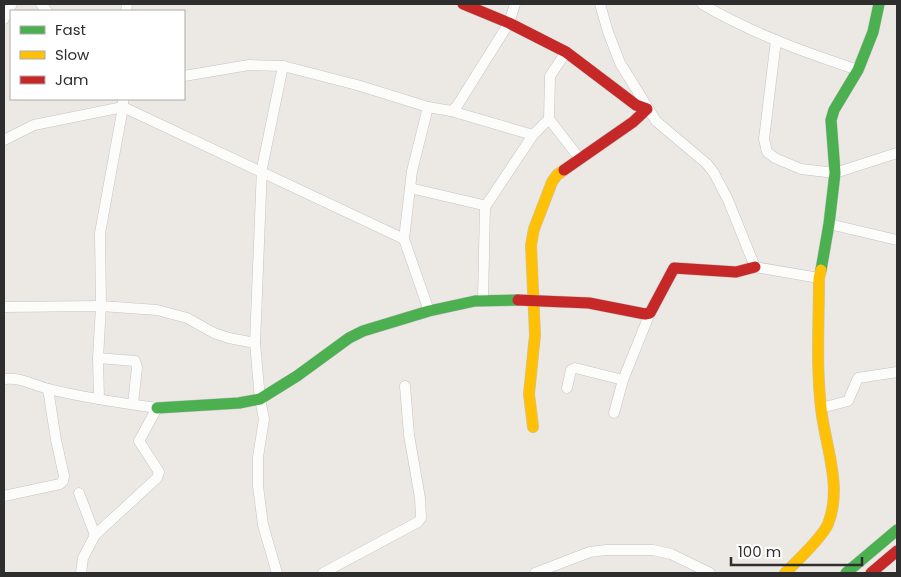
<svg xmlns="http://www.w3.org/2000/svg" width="901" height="577" font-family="Poppins,sans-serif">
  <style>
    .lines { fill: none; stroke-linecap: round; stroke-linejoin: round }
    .street-casing { stroke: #c5c4c5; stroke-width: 11 }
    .fast-casing { stroke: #c5c4c5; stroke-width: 12 }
    .slow-casing { stroke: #c5c4c5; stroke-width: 12 }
    .jam-casing { stroke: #c5c4c5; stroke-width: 12 }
    .street { stroke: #fcfcfb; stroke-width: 10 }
    .fast { stroke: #4caf50; stroke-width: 11 }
    .slow { stroke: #ffc107; stroke-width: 11 }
    .jam { stroke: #c62828; stroke-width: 11 }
  </style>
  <rect width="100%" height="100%" fill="#ece8e4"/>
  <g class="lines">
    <defs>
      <g id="street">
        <polyline points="41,4 47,11"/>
        <polyline points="600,4 608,32 620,63 656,121 707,164 714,173 728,200 755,267 819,278"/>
        <path d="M702,4C751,33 804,52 858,70"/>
        <polyline points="126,11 127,4"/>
        <polyline points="4,19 12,4"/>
        <polyline points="776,40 764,139 767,152 775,158 801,169 835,173 897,153"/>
        <polyline points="566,52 550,76 549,119 580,159"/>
        <polyline points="184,76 249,65 283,66 357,85 428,107 451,111 533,135"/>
        <polyline points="428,107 412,171 404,239 429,311"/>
        <polyline points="451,111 457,106 509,23 515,4"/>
        <polyline points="4,140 34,125 123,107 404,239"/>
        <polyline points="410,188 483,205 485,207"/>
        <polyline points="829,224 897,240"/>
        <polyline points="483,300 485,207 533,135 549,119"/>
        <polyline points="4,307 101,306 157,310 187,318 214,333 229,338 255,343"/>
        <polyline points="98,358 135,361 137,367 133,404"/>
        <path d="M4,379C22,377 32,385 49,389C84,398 121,403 157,408L139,441L159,472L157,478L95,535L83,558L81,573"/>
        <polyline points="567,388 571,370 575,368 623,380"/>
        <polyline points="99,399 98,358 101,306 100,233 123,107 123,99"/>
        <polyline points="821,408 848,401 858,378 897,372"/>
        <polyline points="614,413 623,380 650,313"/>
        <polyline points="79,493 95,535"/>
        <polyline points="4,496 60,484 63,481 64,476 56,440 48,389"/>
        <polyline points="277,573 263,525 258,486 258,457 264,419 260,399 255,343 262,168 283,66"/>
        <polyline points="323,573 418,522 421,518 420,498 409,435 405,386"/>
        <polyline points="535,573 590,552 606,550 653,550 671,554 710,573"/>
      </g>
      <g id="fast">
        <polyline points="821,270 829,224 835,173 831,120 834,110 858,70 873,32 879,4"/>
        <polyline points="157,408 239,403 260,399 297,376 349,338 363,331 429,311 475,301 518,300"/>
        <polyline points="846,573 897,530"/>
      </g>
      <g id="slow">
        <polyline points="533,427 529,394 535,335 531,245 534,229 552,182 557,175 564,170"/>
        <path d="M785,573C796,562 822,538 828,524C843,486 825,446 821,408C816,365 819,321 819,278L821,270"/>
      </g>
      <g id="jam">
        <polyline points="463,4 509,23 566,52 636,105 647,109 633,122 564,170"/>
        <polyline points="518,300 589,303 645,314 650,313 674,268 736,272 755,267"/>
        <polyline points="871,573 897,551"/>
      </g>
    </defs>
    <use href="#street" class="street-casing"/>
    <use href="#fast" class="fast-casing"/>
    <use href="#slow" class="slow-casing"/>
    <use href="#jam" class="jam-casing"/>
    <use href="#street" class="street"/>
    <use href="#fast" class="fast"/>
    <use href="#slow" class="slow"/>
    <use href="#jam" class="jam"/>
  </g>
  <rect width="901" height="577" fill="none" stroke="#2e2e2e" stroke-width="10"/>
  <rect x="10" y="10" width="175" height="90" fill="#ffffff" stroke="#ababab"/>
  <rect x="20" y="26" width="25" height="8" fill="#4caf50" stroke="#ababab"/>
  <text x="55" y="35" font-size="15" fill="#2e2e2e">Fast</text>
  <rect x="20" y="51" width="25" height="8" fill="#ffc107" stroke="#ababab"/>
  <text x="55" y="60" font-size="15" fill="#2e2e2e">Slow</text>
  <rect x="20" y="76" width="25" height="8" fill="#c62828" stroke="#ababab"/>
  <text x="55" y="85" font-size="15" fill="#2e2e2e">Jam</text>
  <path d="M731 557v8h131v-8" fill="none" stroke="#2e2e2e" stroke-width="2.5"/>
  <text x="738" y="557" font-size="15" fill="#2e2e2e" stroke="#ffffff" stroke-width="4" paint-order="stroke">100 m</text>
</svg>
